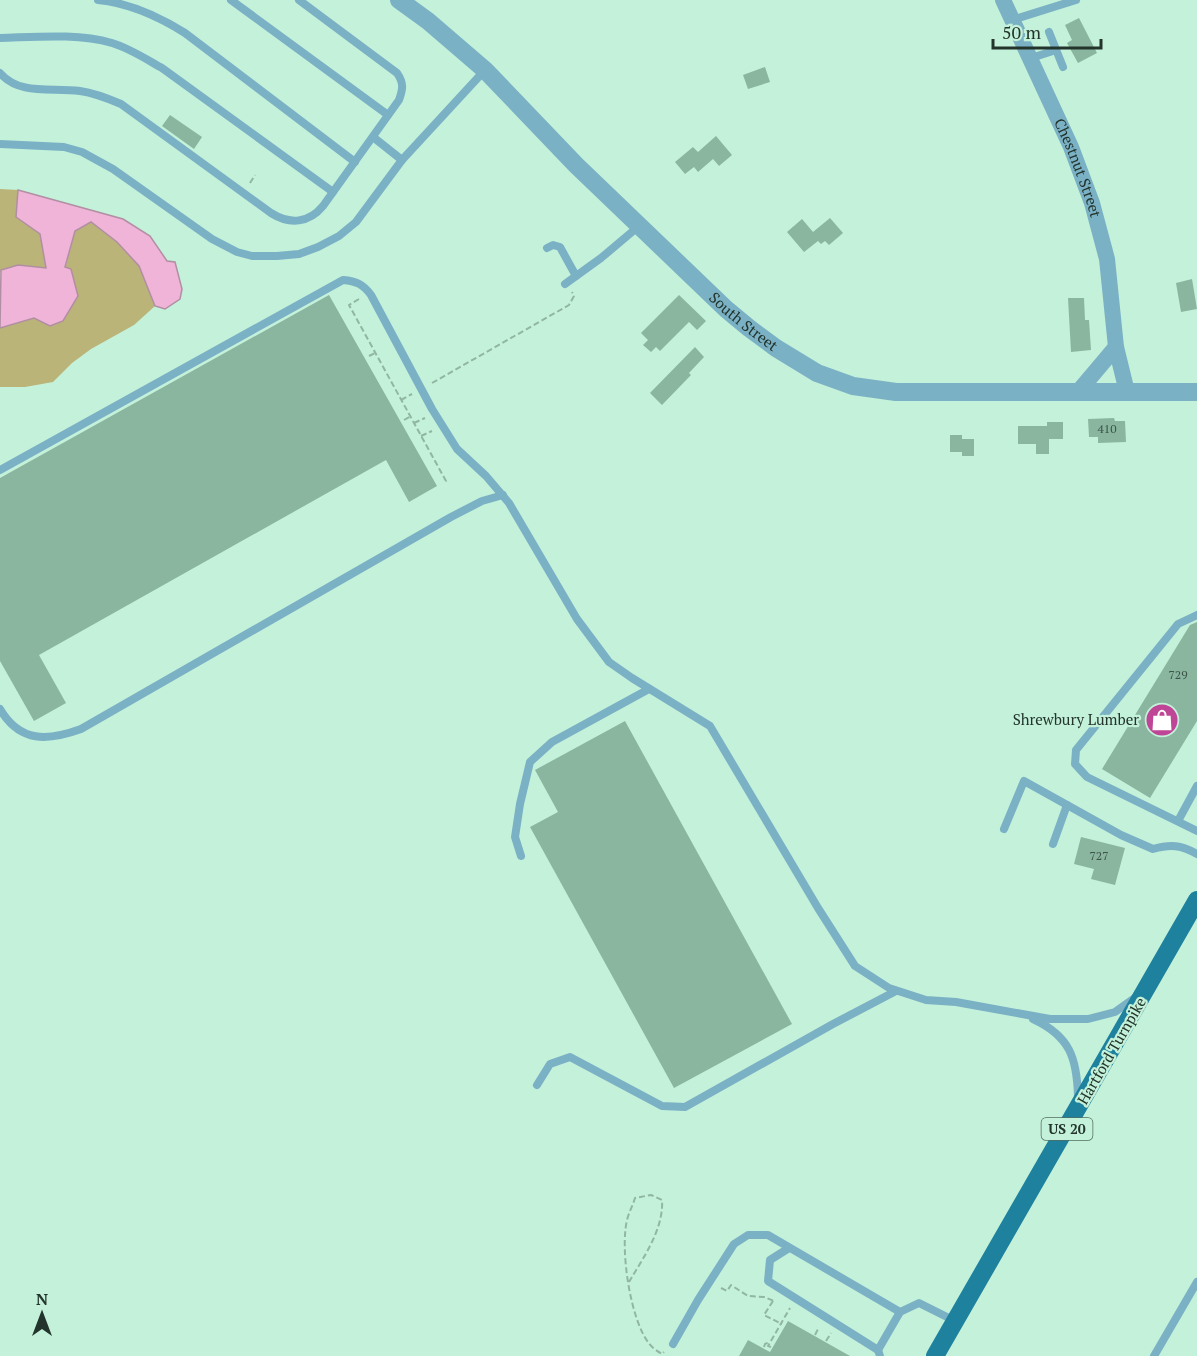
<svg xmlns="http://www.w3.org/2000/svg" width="1197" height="1356" font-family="'PT Serif',serif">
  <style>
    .green { fill: #bab479 }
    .water { fill: #efb4d7; stroke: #b28ea3; stroke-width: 1.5 }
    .building { fill: #8ab6a0 }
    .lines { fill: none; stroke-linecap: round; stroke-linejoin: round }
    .path { stroke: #91b6a3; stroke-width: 2; stroke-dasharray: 6 3; stroke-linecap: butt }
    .service { stroke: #7bb1c5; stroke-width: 8 }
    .minor { stroke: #7bb1c5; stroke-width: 16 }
    .tertiary { stroke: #7bb1c5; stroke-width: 18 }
    .primary { stroke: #1e819e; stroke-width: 18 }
    .labels { text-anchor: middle; stroke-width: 4.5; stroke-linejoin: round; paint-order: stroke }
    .number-label { font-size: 12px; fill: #3c5448 }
    .shield { fill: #c4f1da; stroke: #536d60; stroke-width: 1.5 }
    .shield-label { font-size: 14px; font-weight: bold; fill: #22342b }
    .street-label { font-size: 15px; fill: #22342b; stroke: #c4f1da }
    .poi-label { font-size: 15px; fill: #22342b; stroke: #c4f1da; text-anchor: end }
  </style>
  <rect width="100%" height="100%" fill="#c4f1da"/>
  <g class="green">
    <polygon points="0,189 18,190 16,217 40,234 46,269 18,265 1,270 0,274"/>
    <polygon points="91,222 117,242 139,266 155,306 134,325 91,349 72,363 53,382 25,387 0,387 0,328 34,318 50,326 75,231"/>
  </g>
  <polygon class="water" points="18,190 123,219 150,236 167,261 175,262 182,289 180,299 165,309 155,306 139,266 117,242 91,222 75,231 65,267 71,269 78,296 63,321 50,326 34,318 0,328 1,270 18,265 46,268 40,234 16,217"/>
  <g class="building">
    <polygon points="1079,18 1097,53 1078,63 1067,43 1072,40 1065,25"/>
    <polygon points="765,67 770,82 748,89 743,75"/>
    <polygon points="170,115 202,137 194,149 162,126"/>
    <polygon points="716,136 732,155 719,166 713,159 698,172 694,167 685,174 675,162 693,147 698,152"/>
    <polygon points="830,218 843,233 829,245 825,241 821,244 818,241 804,252 787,232 802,219 813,232"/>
    <polygon points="1192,279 1197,309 1181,312 1176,283"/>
    <polygon points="329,295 437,486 409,502 386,460 39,655 66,703 34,721 0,661 0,478"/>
    <polygon points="679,295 706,321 697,330 689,322 660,351 656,347 651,352 643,345 648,340 641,333"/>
    <polygon points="1068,298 1084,298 1085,320 1089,320 1091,350 1071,352"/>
    <polygon points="695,347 704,357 689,373 691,375 662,405 650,393"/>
    <polygon points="1114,418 1115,421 1125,421 1126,442 1098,443 1098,437 1089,437 1088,419"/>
    <polygon points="1047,422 1063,422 1063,439 1049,439 1049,454 1036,454 1036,444 1018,444 1018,426 1047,426"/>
    <polygon points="950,435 962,435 962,439 974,439 974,456 962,456 962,452 950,452"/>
    <polygon points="1197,622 1197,721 1150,798 1102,769 1190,625"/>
    <polygon points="625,721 792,1024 674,1088 530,827 558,812 535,770"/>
    <polygon points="1081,837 1125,848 1115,885 1091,879 1094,869 1074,864"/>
    <polygon points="788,1321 850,1356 739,1356 748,1340 770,1352"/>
  </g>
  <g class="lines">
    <g class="path">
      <polyline points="250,183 255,175"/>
      <polyline points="359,299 349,305 446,481 444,483"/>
      <polyline points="369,356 375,353"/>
      <polyline points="432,383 569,305 574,296 572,292"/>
      <polyline points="401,400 412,394"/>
      <polyline points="404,420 411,416"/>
      <polyline points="414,423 425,418"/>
      <polyline points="421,436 432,431"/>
      <path d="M629,1282C643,1258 664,1229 662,1200L651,1195L635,1198C633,1205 629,1212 627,1220C620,1249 630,1318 648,1342C651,1347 657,1351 662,1354L664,1352"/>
      <polyline points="721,1288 727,1291 731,1285 748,1296 764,1297 774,1301"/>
      <polyline points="773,1301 764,1315 782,1324"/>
      <polyline points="815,1335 819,1327"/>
      <polyline points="826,1341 831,1333"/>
      <polyline points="764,1347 765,1344 770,1342"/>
      <polyline points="771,1347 768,1346 790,1308"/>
    </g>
    <g class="service">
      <path d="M98,0C130,3 158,16 185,33L355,162"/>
      <polyline points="231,0 388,115"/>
      <polyline points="1012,20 1076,0"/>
      <polyline points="1049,32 1063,67"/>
      <path d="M0,38C36,37 77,33 112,43C129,48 146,59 162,68L333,192"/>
      <polyline points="1028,59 1056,50"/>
      <path d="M0,73C20,96 52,87 80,91C94,93 107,98 121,104L271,213C290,225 309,223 323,206L399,100C403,89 404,83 397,73L299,0"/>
      <polyline points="373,137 402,160"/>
      <polyline points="0,144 64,147 82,152 113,169 212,239 237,252 252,256 277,256 299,254 318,247 339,236 356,222 402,160 485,70"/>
      <polyline points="547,248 553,245 560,247 576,276"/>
      <polyline points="565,284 601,258 639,226"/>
      <path d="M0,470L343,280C356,281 363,284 371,295L432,409L457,449L486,476L509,503L577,619L609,662L632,678L710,726L818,908L855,966L889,988L926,1000L956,1002L1050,1019H1088L1115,1012L1136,997"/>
      <polyline points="1197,615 1178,624 1076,750 1075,764 1087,777 1197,831"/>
      <path d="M0,709C20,743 48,741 81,729L451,517L482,501L503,495"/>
      <polyline points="1178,821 1197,786"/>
      <path d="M1004,829L1024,781L1121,835L1153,849C1171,844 1181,845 1197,854"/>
      <polyline points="1053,844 1067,805"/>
      <polyline points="521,856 515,837 520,804 530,762 552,742 649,689"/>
      <path d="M1033,1019C1070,1036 1077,1058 1078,1097"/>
      <polyline points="537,1085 550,1064 570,1057 662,1106 685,1107 833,1024 896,991"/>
      <polyline points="789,1248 770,1260 768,1281 878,1350 880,1356"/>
      <polyline points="673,1344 698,1300 734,1244 748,1235 768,1235 900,1312 919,1303 955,1321"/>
      <polyline points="878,1350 900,1312"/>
      <polyline points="1154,1356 1197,1282"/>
    </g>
    <g class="minor">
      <path id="s1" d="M1003,0L1071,147L1092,203L1107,259L1116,347L1127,392"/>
      <polyline points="1078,392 1116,347"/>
    </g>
    <path class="tertiary" id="s2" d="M399,0L428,21L485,70L576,165L726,309L749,328L776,348L817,373L853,386L896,392H1197"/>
    <polyline class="primary" points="935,1356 1197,900"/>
  </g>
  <defs>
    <symbol id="shop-disc" viewBox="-11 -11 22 22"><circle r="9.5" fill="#bf4596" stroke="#c4f1da"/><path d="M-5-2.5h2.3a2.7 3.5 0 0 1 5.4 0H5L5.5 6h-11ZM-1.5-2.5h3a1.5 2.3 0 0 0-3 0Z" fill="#fff"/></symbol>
  </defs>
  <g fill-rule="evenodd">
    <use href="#shop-disc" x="1143" y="701" width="38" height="38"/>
  </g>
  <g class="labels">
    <g class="number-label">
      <text x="1107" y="433">410</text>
      <text x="1178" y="679">729</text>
      <text x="1099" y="860">727</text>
    </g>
    <rect class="shield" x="1041.5" y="1118" width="51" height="22" rx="4.5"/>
    <g class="shield-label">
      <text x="1067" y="1134">US 20</text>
    </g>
    <g class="street-label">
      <text dy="5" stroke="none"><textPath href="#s1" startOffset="184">Chestnut Street</textPath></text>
      <text dy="5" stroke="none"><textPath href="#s2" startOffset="472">South Street</textPath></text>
      <text transform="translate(1112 1051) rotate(-60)" y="5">Hartford Turnpike</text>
    </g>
    <g class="poi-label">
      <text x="1139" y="725">Shrewbury Lumber</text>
    </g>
  </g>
  <g transform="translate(42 1314)" stroke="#c4f1da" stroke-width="4.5" paint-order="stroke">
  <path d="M0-4.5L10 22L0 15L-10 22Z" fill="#22342b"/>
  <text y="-9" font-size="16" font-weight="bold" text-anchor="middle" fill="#22342b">N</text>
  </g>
  <path d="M993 39v9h108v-9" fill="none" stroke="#22342b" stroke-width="3"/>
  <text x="1002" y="39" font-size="18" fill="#22342b" stroke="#c4f1da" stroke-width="4.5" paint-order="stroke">50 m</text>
</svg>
